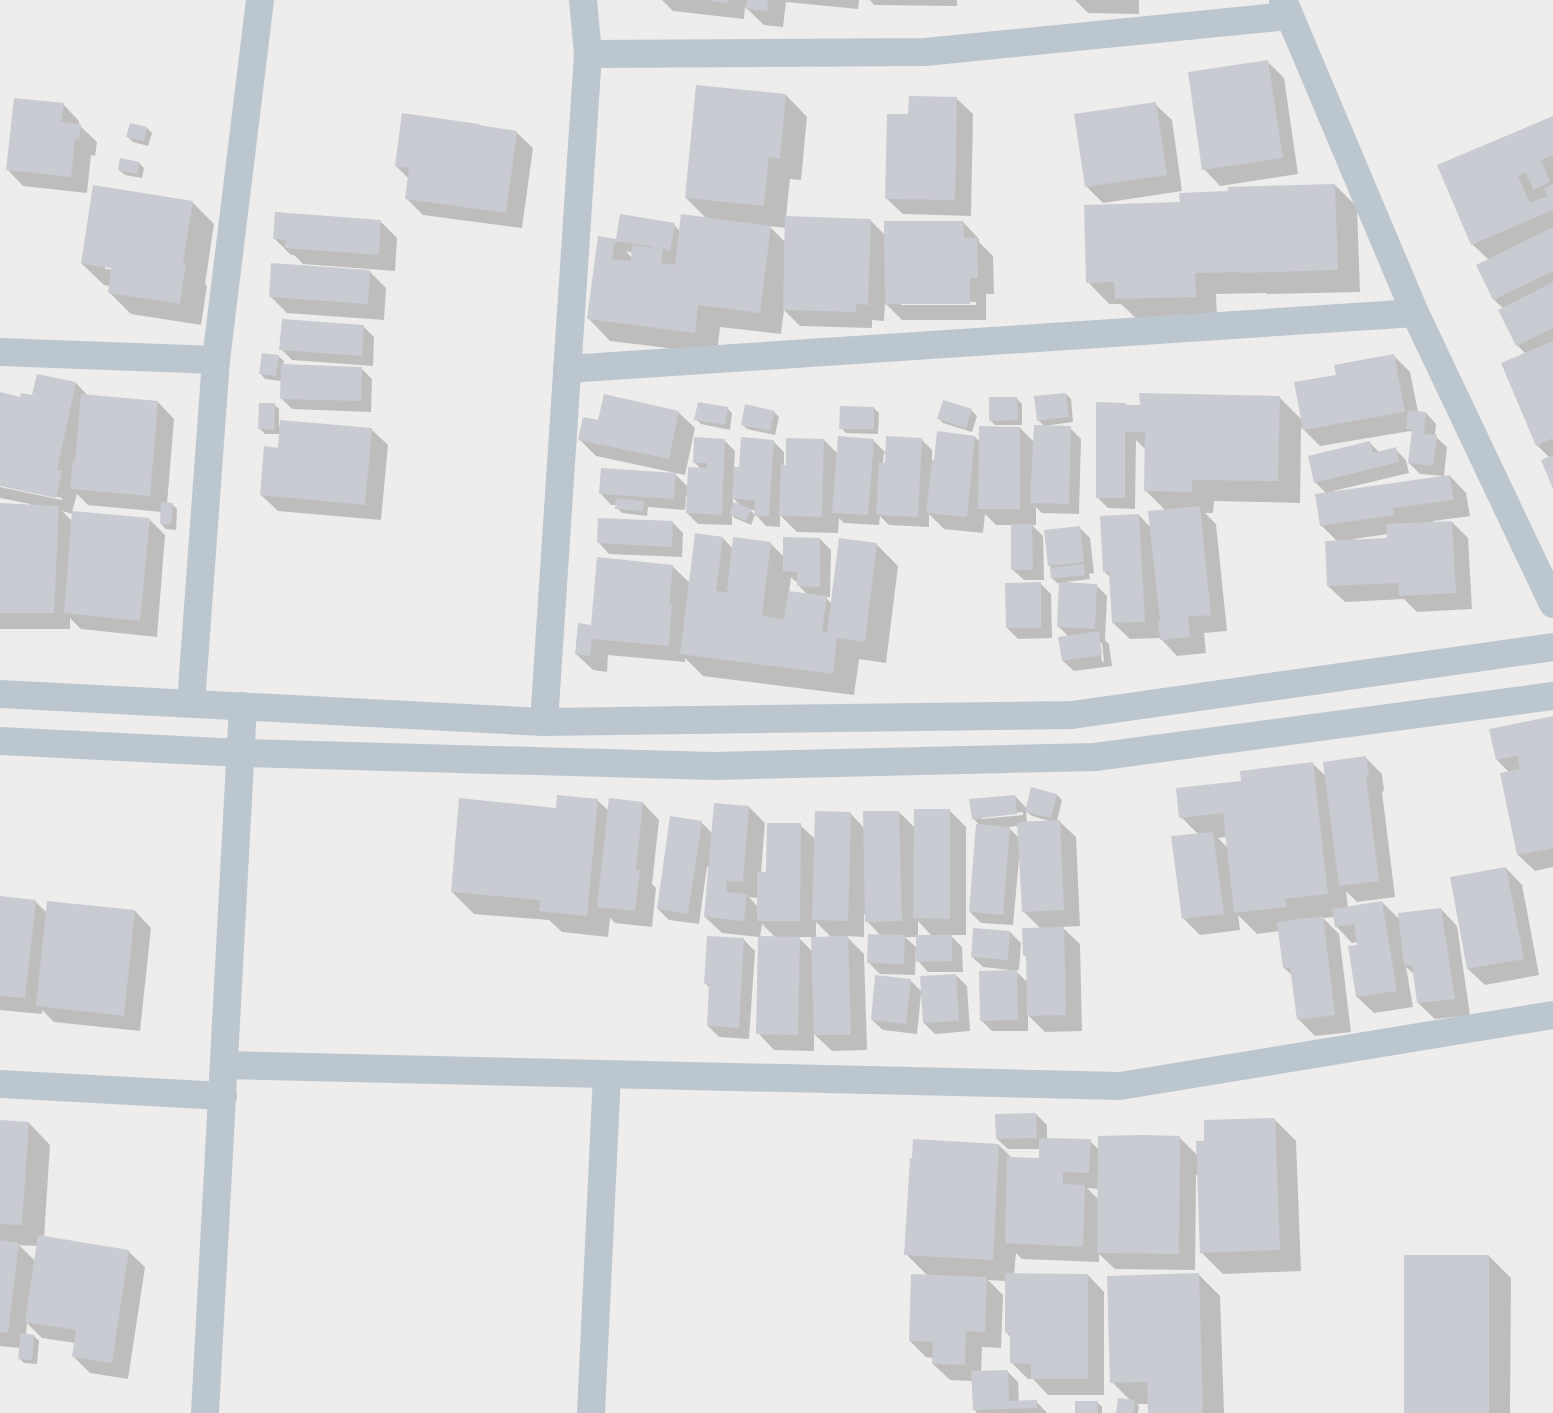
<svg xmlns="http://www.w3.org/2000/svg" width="1553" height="1413" font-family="Quicksand,sans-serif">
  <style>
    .shadow { fill: #0003; fill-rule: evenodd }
    .building { fill: #c8cbd1; fill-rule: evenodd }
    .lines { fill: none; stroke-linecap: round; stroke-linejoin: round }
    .minor { stroke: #bcc6cf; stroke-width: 28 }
    .tertiary { stroke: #bcc6cf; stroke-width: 28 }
  </style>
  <rect width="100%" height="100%" fill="#efecec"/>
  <g class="shadow">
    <polygon points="662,0 859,0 858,9 786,2 783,27 764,25 745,7 744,19 673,11"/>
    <polygon points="870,0 957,0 957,6 874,5"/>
    <polygon points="1075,0 1139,0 1139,14 1088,13"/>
    <polygon points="1267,61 1284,78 1298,174 1220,186 1204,169"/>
    <path d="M786,95L807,117L801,180L790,179L786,217L870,220L885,235L963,222L979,239V242L993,256L994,294H986V320H902L885,303L884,321L872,320V328L800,326L784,310L781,334L720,327L717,354L610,341L589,319L614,240L616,242L621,215L674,225L680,231L707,219L686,198ZM769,226L786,228V243ZM626,251L633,253L632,258ZM976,302V305H901V303Z"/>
    <polygon points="956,98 973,114 971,216 903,214 886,198 910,116"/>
    <polygon points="63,104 79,121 79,125 97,142 95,156 91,155 87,193 23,186 7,169"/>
    <polygon points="1155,104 1172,120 1182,191 1103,203 1087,187 1076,115"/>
    <polygon points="1553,117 1553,486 1550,458 1537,445 1526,354 1517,345 1503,308 1494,300 1478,266 1489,260 1472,244"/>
    <polygon points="147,128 152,133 148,146 133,142 128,137"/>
    <polygon points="516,132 533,148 522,228 423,215 406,198 409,179 396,166"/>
    <polygon points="139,163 144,168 142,178 125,175 119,170"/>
    <polygon points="1335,185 1357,207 1360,292 1267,294 1266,293 1216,294 1217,318 1138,320 1121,304 1109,304 1088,282 1181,203"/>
    <path d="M192,202L214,224L205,284L207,286L201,325L131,314L109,292L110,286L104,285L82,264ZM105,266L118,268L117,270L105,269Z"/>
    <polygon points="381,222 397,238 395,271 303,264 294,255 291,255 274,238"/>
    <polygon points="370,272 386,288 384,320 287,313 270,296"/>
    <polygon points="363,326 374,337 373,366 292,360 281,349"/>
    <polygon points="278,356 284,361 283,365 361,368 372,379 371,412 292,409 281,398 281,381 265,379 260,373"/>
    <polygon points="1394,356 1410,372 1418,412 1426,413 1436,424 1435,436 1447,447 1444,476 1420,474 1409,463 1413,433 1410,431 1320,446 1301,427 1300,503 1214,501 1213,513 1205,513 1216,524 1227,631 1204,633 1206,653 1177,656 1161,639 1161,638 1130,639 1113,623 1111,578 1105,572 1139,515 1151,528 1166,511 1145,490 1146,450 1136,440 1135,509 1108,508 1097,497 1125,404 1128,407 1280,398 1302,420 1338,376"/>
    <path d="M76,383L88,396L158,402L174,419L167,504H172L177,509L176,530L166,529L161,524L162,512L88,505L77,494L72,512L149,519L165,535L157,637L81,629L70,618V629H0V504L29,506L30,504L0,498V487L62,500V498L0,484V393L21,398L33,397ZM62,511L73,514V522Z"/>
    <polygon points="1066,394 1071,399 1073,422 1044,426 1038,420"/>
    <polygon points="1016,398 1022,404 1022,425 995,425 990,420"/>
    <polygon points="274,404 279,409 279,426 371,429 388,445 381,520 278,511 261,495 279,449 280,434 265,434 260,429"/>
    <polygon points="727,408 732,413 730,430 701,424 696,419"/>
    <polygon points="874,408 879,413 878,434 846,433 841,428"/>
    <polygon points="971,410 977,416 972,432 943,423 938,418"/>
    <polygon points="678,412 695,428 685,475 596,456 579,439 599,422"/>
    <polygon points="774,412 779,417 775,435 747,429 742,424"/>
    <path d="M1020,428L1035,443L1070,428L1081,439L1079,514L1042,513L1036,507V525H1032L1043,536L1044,580H1024L1013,570L1012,525H996L985,514L983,533L944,529L929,514V527L889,525L880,516L879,525L844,523L839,518L838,533L797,532L780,515V527L766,526L756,515V510H750L755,515L751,525L735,518L732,515V525L698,524L687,513L688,496H686L685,510L648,507L647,516L622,513L617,508V505H611L601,494L674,473L688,487L701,469L694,462L724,440L735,451L734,468L740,469L773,441L784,452V466H787L824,440L838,454L873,440L886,453L921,439L932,450V461H935L975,437L980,442ZM884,453H886V464H883ZM733,498L741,506L733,503Z"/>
    <path d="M1370,443L1380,453L1395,449L1406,460L1409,473L1333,491V493L1450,476L1466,493L1470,516L1433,521V523L1452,522L1468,538L1472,609L1417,612L1404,599L1345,602L1328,586L1338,542L1321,525L1327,494L1315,482ZM1388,534V539L1354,541V539Z"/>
    <polygon points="672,522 683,533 682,557 609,554 599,543"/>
    <path d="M1079,527L1090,538L1094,573L1089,574L1090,579L1065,582L1096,585L1107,596L1105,640L1109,644L1112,666L1074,671L1063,661L1069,637L1058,626L1060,583H1057L1052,578L1045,531ZM1099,643H1102L1104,661L1102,662Z"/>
    <path d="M723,538L733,549L770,543L784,557L820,539L831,550L830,597H825L832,604L876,544L898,566L886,663L859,659L854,695L703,676L685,658V662L608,655L607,672L593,670L576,654L592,626L672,566L690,583ZM791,577L795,581L798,582V585L808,595L789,593Z"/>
    <polygon points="1040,583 1051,594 1052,638 1018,639 1007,628"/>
    <polygon points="1553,717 1553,867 1535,871 1518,855 1509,772 1497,760"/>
    <path d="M1366,758L1382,774L1384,791L1382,792L1395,897L1357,902L1346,891L1348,908L1382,902L1400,920L1441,909L1457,926L1470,1015L1435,1019L1418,1003L1415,975L1406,967L1413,1007L1374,1013L1357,997L1358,942L1352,943L1336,926L1334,917L1323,918L1339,934L1351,1032L1315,1036L1298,1019L1293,976L1284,968L1280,931L1257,934L1238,915L1240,930L1200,935L1183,918L1198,834L1181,817L1243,782L1312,763L1327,777ZM1227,837L1228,848L1218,838Z"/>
    <path d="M1057,795L1062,800L1057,821H1059L1076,837L1080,926L1062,927L1080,944L1082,1031L1045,1032L1028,1015V1031H992L981,1020L1010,970L983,967L972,957L1010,932L1021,943L1019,970H1015L1028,983L1027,958L1024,955L1040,928L1023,911L1020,859H1019L1013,925L981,923L970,912L980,826L973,818L1015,796L1027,809ZM1026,811L1032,816L1049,821L1027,822ZM1023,812V815L981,819V817ZM1019,826V838L1008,827Z"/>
    <polygon points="597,800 609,811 643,803 659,820 652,884 656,888 652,927 615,923 610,918 608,937 562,932 549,920 474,914 452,892 557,810"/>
    <path d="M749,807L765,823L761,873H767L800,825L815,839L850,813L864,828L899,812L915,828L950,811L966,827V935H950L962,947L963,972H928L918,961L917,937H905L916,947L915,975L880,974L869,963L881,936L867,921L866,914H864V937L846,936L864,954L867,1050L832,1051L814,1034V1051L774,1050L758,1033L759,937L722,933L705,917L709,867H707L699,924L669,920L658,909L701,822L712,833ZM749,897L758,898V907ZM918,921L932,936H918ZM816,922L832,938H816ZM762,924L775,937H760ZM798,937H812L813,952Z"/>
    <polygon points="1506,868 1522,885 1539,975 1485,985 1468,969"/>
    <polygon points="0,898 36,902 47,913 135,911 151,928 140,1031 54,1022 42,1010 42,1014 0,1010"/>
    <polygon points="744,940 755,951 749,1039 719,1037 708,1026 710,988 705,983"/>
    <polygon points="956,975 967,986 970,1031 935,1034 924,1023 922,994 921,994 917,1034 883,1030 872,1020 910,980 922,992"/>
    <path d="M1036,1114L1047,1125V1139L1090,1141L1099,1150L1179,1137L1197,1155L1206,1142L1274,1119L1296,1141L1301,1271L1223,1274L1201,1252L1198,1175H1196L1195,1270L1115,1269L1099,1254V1262L1022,1259L1016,1253L1014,1275H1088L1104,1292V1395H1048L1033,1379H1028L1012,1363L1011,1338L1007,1333L1006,1281L988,1280L1003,1295L1001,1348L982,1347L981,1372L1007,1371L1018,1382L1019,1402L1036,1401L1047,1413H977L974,1409L973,1381L950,1380L933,1364V1358L926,1357L910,1341L928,1276L906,1254L999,1145L1012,1158L1040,1159V1149H1008L997,1139ZM1087,1188L1099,1189V1200Z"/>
    <path d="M0,1121L29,1123L50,1145L44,1238L128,1251L145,1267L128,1379L90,1373L73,1356L75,1343L42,1338L27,1323L26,1335L34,1336L39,1341L37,1364L24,1363L19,1358L20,1348L0,1346ZM19,1245L38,1246L35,1261Z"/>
    <polygon points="1489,1256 1511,1278 1510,1413 1405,1413"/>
    <polygon points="1198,1274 1220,1296 1224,1413 1150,1413 1149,1404 1137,1404 1139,1406 1138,1413 1117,1413 1130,1400 1112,1382"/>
    <polygon points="1097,1402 1102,1407 1102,1413 1077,1413"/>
  </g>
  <g class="building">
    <polygon points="710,0 728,0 728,3 710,1"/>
    <polygon points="747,0 768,0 767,11 746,9"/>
    <polygon points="1268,60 1283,158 1202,170 1188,72"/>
    <polygon points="696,85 786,94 780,159 769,157 764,206 685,198"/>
    <polygon points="909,96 957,97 955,200 885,199 887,114 908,114"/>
    <polygon points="14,98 64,103 61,122 81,124 79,140 75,139 71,177 6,170"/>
    <polygon points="1156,102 1167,175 1085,187 1074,114"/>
    <polygon points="402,113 479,124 479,125 517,131 506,213 405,199 409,168 395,166"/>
    <polygon points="1553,116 1553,155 1541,160 1550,182 1533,190 1526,172 1518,176 1530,203 1547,196 1544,188 1553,184 1553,210 1471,245 1437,165"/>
    <polygon points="130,123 147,127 144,141 126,137"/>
    <polygon points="120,158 140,162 137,174 118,170"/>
    <polygon points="1335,184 1338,270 1244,273 1244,272 1195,273 1196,297 1115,299 1114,282 1086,283 1084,205 1180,202 1179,193 1228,191 1228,187"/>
    <polygon points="93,185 193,201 183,263 186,263 180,304 108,293 111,268 81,264"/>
    <polygon points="275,212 381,220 379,255 285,248 286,240 273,239"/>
    <path d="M620,214L675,223L670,251L663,249L661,263L675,265L681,214L771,226L760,313L698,305L695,333L587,319L598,236L616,239ZM615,241L652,247V248L632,245L631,261L612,259Z"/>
    <polygon points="785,216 871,219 868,305 856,304 856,312 783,310"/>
    <polygon points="884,221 963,221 964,238 977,238 978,278 970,278 970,304 885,304"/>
    <polygon points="1553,227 1553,271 1493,300 1476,265"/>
    <polygon points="271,263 370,270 368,304 269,297"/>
    <polygon points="1553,282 1553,328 1516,346 1498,310"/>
    <polygon points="282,319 364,325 362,356 279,350"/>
    <polygon points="1553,341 1553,438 1536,446 1501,363"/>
    <polygon points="262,353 279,355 276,376 259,374"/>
    <polygon points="1394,354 1405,412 1303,430 1294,382 1336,375 1334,365"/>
    <polygon points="281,364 362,367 361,401 280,399"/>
    <polygon points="37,374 76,382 57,470 62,471 56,498 0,486 0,392 20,397 21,393 32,395"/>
    <polygon points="1066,393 1069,417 1037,421 1034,396"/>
    <polygon points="1139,393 1280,396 1278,481 1192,480 1192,492 1144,491 1145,432 1125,432 1125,498 1096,498 1096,402 1126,403 1126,405 1140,405"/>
    <polygon points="81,394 158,401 150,496 70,489 73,461 75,461"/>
    <polygon points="604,394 679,411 669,459 578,440 583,417 598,420"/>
    <polygon points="989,397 1017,397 1018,420 989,421"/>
    <polygon points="943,400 972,409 966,428 937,419"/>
    <polygon points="698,402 728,407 725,425 694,420"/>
    <polygon points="259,403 275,403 274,430 258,429"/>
    <polygon points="745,404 775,411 770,431 741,425"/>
    <polygon points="840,406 874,407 874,429 839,429"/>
    <polygon points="1408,410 1426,412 1424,434 1437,435 1433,466 1408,463 1412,429 1406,429"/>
    <polygon points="280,420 372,428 365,505 260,495 264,446 278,448"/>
    <polygon points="1034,425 1071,426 1069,504 1030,503"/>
    <polygon points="979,426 1020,427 1020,509 978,509"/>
    <polygon points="937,431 975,436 967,517 926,513 932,460 934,460"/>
    <polygon points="838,436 874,439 868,515 832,513"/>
    <polygon points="886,436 922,438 918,517 876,515 879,462 885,463"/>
    <polygon points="694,437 725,439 722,515 686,513 688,467 707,468 707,463 693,463"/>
    <polygon points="741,437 774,440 769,516 754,516 755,500 732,499 734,467 739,467"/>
    <polygon points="786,438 824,439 822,517 779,516 781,464 786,465"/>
    <polygon points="1370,441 1373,453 1396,447 1399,462 1314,483 1308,456"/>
    <polygon points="1553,455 1553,489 1541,460"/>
    <polygon points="601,468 676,473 674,499 599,494"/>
    <polygon points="1450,475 1454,500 1393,508 1394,515 1320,526 1315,494"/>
    <polygon points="616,498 644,501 643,511 615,509"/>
    <polygon points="161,502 173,503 171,525 160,524"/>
    <polygon points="734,502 751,509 746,521 729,513"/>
    <polygon points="0,503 59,506 54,613 0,613"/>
    <polygon points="1200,506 1211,615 1188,617 1190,637 1160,640 1158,621 1160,620 1148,511"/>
    <polygon points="72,511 150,518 140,621 64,613"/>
    <polygon points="1139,514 1145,622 1112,623 1109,572 1103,572 1100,516"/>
    <polygon points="598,518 673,521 672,547 597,543"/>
    <polygon points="1452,521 1456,593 1399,596 1398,583 1327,586 1325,541 1387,538 1386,524"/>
    <polygon points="1011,524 1032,524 1033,570 1011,570"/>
    <polygon points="1080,526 1084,562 1048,566 1044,530"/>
    <polygon points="695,533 723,537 716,591 729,592 729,590 727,590 733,537 771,542 762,616 784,619 788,591 827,596 822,631 827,632 839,538 877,543 865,642 837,638 833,674 680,654"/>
    <polygon points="783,537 820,538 820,587 797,586 797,572 783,571"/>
    <polygon points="597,557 673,565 669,605 672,605 669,646 592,639 590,656 575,654 578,623 591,625"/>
    <polygon points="1084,564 1085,575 1051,579 1050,568"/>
    <polygon points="1041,582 1041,628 1006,628 1005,583"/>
    <polygon points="1059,582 1097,584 1095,629 1057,627"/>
    <polygon points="1099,631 1102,655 1062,661 1058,637"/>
    <polygon points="1553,716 1553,848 1517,855 1500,773 1520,769 1517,756 1496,760 1489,729"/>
    <polygon points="1366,756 1369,775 1366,776 1379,881 1339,886 1323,762"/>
    <polygon points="1313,762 1328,894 1285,899 1286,907 1234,913 1223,813 1179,818 1176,788 1241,781 1240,771"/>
    <polygon points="1031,787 1057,794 1051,818 1025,812"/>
    <polygon points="557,795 598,799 587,916 539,911 540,900 451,892 459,798 556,808"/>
    <polygon points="1015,795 1017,814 972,819 969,799"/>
    <polygon points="609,798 643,802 636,870 640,870 635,911 597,907"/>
    <polygon points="714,803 749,806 743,882 727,881 726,892 747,894 744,921 704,917"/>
    <polygon points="914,809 950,809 950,919 913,918"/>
    <polygon points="815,811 851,812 848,921 812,920"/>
    <polygon points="863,811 899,811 902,921 865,922"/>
    <polygon points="670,816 702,821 688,914 657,909"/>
    <polygon points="1060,820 1064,910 1022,912 1017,822"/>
    <polygon points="767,823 801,823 800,921 757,921 757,872 766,872"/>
    <polygon points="976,824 1010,827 1003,915 969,912"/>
    <polygon points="1213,832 1224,914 1182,919 1171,836"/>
    <polygon points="1506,867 1524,959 1467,969 1450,877"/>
    <polygon points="0,896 36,900 25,998 0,996"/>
    <polygon points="47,901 135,910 124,1016 36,1006"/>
    <polygon points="1382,901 1397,991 1356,997 1348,946 1357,945 1354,924 1335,927 1332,909"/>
    <polygon points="1441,908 1455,999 1417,1003 1412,965 1404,966 1398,913"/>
    <polygon points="1323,916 1335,1015 1297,1020 1290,968 1283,968 1277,922"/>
    <polygon points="1064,927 1066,1015 1027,1016 1026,956 1023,955 1022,928"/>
    <polygon points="973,928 1010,931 1008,960 971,957"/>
    <polygon points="868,934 905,935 904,964 867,963"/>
    <polygon points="916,935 952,935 952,961 916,962"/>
    <polygon points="707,936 744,938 739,1028 707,1026 709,984 704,984"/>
    <polygon points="758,936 800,937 798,1035 756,1034"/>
    <polygon points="848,936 851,1035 814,1035 811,937"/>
    <polygon points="1017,970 1018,1020 980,1021 979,971"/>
    <polygon points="956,974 959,1021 923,1023 920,976"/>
    <polygon points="875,975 911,979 906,1024 871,1020"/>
    <polygon points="1036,1113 1037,1138 996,1139 995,1114"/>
    <polygon points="1275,1118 1280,1250 1200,1253 1196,1141 1204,1141 1204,1120"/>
    <polygon points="0,1120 29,1122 22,1225 0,1224"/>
    <polygon points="1143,1135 1180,1136 1179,1254 1097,1253 1098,1136"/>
    <polygon points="1039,1138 1091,1139 1089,1173 1063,1172 1063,1184 1085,1185 1083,1247 1005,1243 1007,1157 1039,1158"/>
    <polygon points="913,1139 999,1144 993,1260 904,1255 910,1158 912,1158"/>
    <polygon points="38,1235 129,1250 112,1363 72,1357 76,1330 25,1322"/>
    <polygon points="0,1240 19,1243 8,1333 0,1332"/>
    <rect x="1404" y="1255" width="85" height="158"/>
    <polygon points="1005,1273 1088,1274 1088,1379 1031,1379 1031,1364 1010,1363 1010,1333 1005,1333"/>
    <polygon points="1199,1273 1203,1413 1148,1413 1147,1382 1110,1383 1107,1276"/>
    <polygon points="911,1274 987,1277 985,1332 966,1331 965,1365 932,1364 933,1342 909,1341"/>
    <polygon points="21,1333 34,1335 32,1360 18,1359"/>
    <polygon points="1008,1370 1009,1401 1037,1400 1037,1408 973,1410 971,1371"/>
    <polygon points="1118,1398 1135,1400 1133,1413 1116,1413"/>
    <rect x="1075" y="1401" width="23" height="12"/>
  </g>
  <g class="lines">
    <g class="minor">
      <polyline points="1283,0 1415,313 1553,604"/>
      <polyline points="588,54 925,52 1289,16"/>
      <polyline points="0,352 216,360"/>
      <polyline points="567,369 1415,313"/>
      <polyline points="191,703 216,360 260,0"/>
      <polyline points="544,722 588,54 583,0"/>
      <polyline points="224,1065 1120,1086 1553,1015"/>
      <polyline points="0,1084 223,1096"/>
      <polyline points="205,1413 243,706"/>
      <polyline points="591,1413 607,1074"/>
    </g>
    <g class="tertiary">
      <polyline points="0,694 544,722 1072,715 1553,647"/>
      <polyline points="0,741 241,753 714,766 1095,757 1553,696"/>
    </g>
  </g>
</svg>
